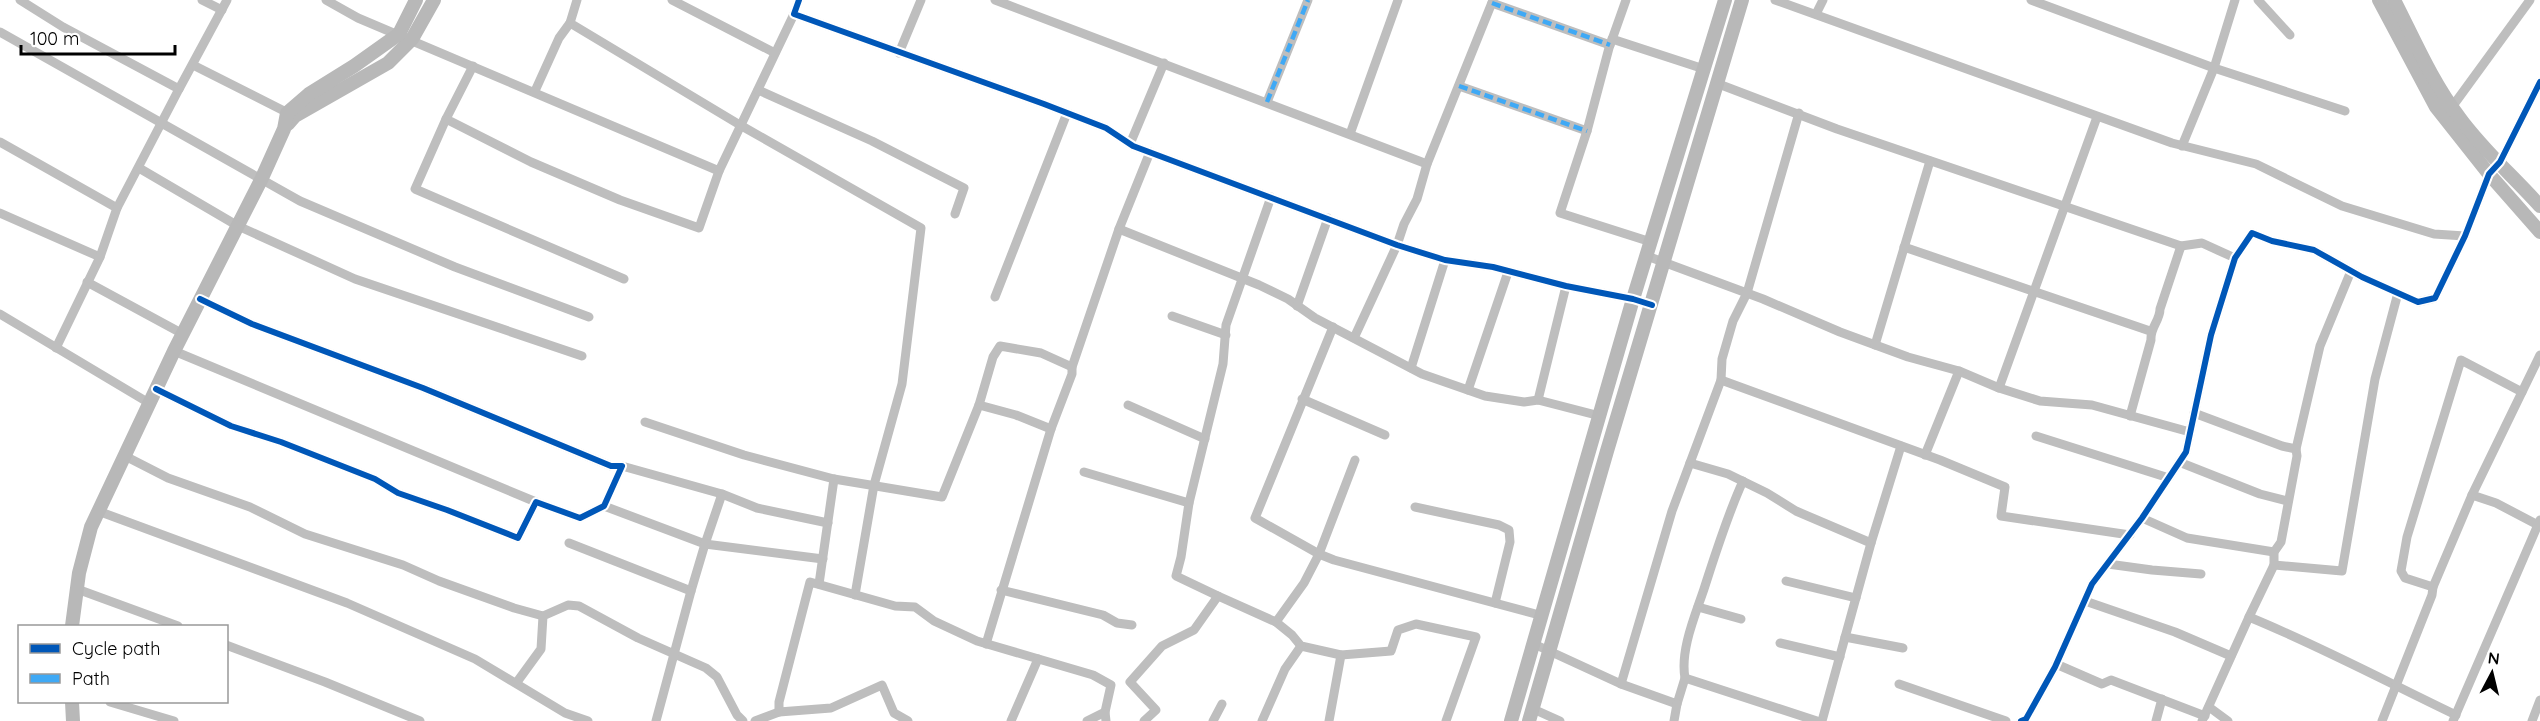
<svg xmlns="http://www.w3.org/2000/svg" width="2540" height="721" font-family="Quicksand,sans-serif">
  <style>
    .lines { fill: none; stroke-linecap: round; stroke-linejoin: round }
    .minor { stroke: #bebebe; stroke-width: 9 }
    .secondary { stroke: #b8b8b8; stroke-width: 14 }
    .quiet { stroke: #3fa9f5; stroke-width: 4.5; stroke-dasharray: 9 4.5; stroke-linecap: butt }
    .cycleway-casing { stroke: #fff; stroke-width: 10 }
    .cycleway { stroke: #0057b8; stroke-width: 6 }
  </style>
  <rect width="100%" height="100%" fill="#fff"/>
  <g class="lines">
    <g class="minor">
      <polyline points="20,0 63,27 179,89 227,0"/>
      <polyline points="202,0 222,10"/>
      <polyline points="326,0 358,18 719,171 794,14"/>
      <polyline points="577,0 570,23 740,125 921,228 902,384 874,485 855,595"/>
      <polyline points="672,0 775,53"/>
      <polyline points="799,0 794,14 1044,104 1106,128 1133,146 1397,245 1445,260 1493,267 1566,286 1633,299 1652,305"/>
      <polyline points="995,0 1427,164"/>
      <polyline points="1626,0 1609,48 1587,131 1560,213 1651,242"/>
      <polyline points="1775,0 2172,143 2256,164 2342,206 2434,234 2465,236"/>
      <polyline points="2031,0 2214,68 2345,111"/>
      <polyline points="2258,0 2290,35"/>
      <polyline points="1492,3 1610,45"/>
      <polyline points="1816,14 1823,0"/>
      <polyline points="0,32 300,201 455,267 589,317"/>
      <polyline points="1612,39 1704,69"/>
      <polyline points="899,53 921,0"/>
      <polyline points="193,65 292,115"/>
      <polyline points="473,66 446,119 531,162 620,200 699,228 719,171"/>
      <polyline points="1716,83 1837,129 2181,246 2202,243 2235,258"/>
      <polyline points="1459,86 1587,131"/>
      <polyline points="758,90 872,141 964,188 955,214"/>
      <polyline points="535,91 559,38 570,23"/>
      <polyline points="1267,102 1308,0"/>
      <polyline points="2452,107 2530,0"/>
      <polyline points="446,119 415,189 624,279"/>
      <polyline points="1350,134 1398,0"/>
      <polyline points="0,142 117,208"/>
      <polyline points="1130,144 1164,63"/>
      <polyline points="2182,146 2214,68 2235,0"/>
      <polyline points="1150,152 1119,229 1259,285 1288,299 1315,318 1422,374 1485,396 1524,402 1538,400 1600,416"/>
      <polyline points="139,168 238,226 355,279 582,356"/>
      <polyline points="0,213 100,257"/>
      <polyline points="1904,247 2150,331"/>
      <polyline points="1647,256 1763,299 1840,332 1908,357 1959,371 1999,388 2040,401 2092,405 2190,432"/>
      <polyline points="87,282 183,334"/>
      <polyline points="995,297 1067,113"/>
      <polyline points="1297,306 1328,218"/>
      <polyline points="0,314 149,403"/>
      <polyline points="1172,316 1226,335"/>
      <polyline points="1333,327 1255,518 1319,554 1334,560 1543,616"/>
      <polyline points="1354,338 1397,245 1404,224 1417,199 1427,164 1493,0"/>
      <polyline points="1875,345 1930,161"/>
      <polyline points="56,348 100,257 117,208 179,89"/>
      <polyline points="174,351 536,502"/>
      <polyline points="1411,368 1445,260"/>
      <polyline points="1721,380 1940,460 2005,487 2001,516 2130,535"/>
      <polyline points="1999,388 2097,117"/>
      <polyline points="156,389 231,426 281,442 375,479 398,493 447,510 518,538 536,502 580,518 604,506 622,466 611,466 423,388 252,324 200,299"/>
      <polyline points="1468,390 1508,272"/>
      <polyline points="1302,399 1385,435"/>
      <polyline points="1538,400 1566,286"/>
      <polyline points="979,405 1016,415 1051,429"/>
      <polyline points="1128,405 1205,439"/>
      <polyline points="2194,413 2282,446 2296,449"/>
      <path d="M2130,416L2151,340C2150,327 2160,321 2160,309L2181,246"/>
      <polyline points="645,422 744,455 834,479 942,497 979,405 993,357 1000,346 1041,353 1072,367"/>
      <polyline points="2036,436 2169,478"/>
      <polyline points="1925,455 1959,371"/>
      <polyline points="125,456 168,478 250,507 305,534 403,565 439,581 514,608 543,616"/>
      <polyline points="2179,462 2260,494 2287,501"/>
      <polyline points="1690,463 1728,474 1767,493 1796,511 1871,543 1822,721"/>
      <polyline points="622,466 722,494 757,508 828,523"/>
      <polyline points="1084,472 1189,503"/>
      <polyline points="2472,495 2496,503 2538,525"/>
      <polyline points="604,506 705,544 722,494"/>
      <polyline points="1415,507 1499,525 1509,530 1510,542 1495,603"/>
      <polyline points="98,511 347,603 475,659 565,713 588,721"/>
      <polyline points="2142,518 2187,538 2274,552"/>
      <polyline points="569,543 691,591 705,544 823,559"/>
      <polyline points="1871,543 1901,446"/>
      <polyline points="2108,564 2152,570 2201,574"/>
      <polyline points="2274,565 2342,571 2375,379 2398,293"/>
      <polyline points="1786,581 1856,598"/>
      <polyline points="819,584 834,479"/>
      <polyline points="2433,587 2405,578 2401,571 2407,537 2461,360 2522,392"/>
      <polyline points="77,589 178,626"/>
      <polyline points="1001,590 1103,615 1117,623 1132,625"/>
      <polyline points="1218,596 1276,622 1304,583 1319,554 1355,460"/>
      <polyline points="2085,601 2175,632 2231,656"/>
      <polyline points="1698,607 1741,619"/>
      <polyline points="2249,617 2274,565 2274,552 2281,542 2297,456 2296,449 2320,346 2351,271"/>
      <polyline points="1276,622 1292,635 1301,646 1341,655 1391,651 1398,630 1416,624 1476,637 1446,721"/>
      <polyline points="1845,637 1903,648"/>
      <polyline points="1780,643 1840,657"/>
      <polyline points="986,644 1051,429 1072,374 1072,367 1119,229"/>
      <polyline points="1534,644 1621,684 1672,511 1721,380 1722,359 1733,321 1747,293 1799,113"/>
      <polyline points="226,645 325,682 420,721"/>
      <polyline points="2056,664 2102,684 2111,680 2205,716"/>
      <path d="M1685,678C1680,650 1695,616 1704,589C1716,552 1727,516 1743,481"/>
      <polyline points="517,682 541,649 543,616 568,605 579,606 638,638 706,668 717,677 737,715 743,721"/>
      <polyline points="1621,684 1677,704 1685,678 1817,721"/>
      <polyline points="1899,684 2006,721"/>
      <polyline points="110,702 174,721"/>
      <polyline points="2209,707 2228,721"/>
      <polyline points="1531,708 1560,721"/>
      <polyline points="779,712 779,702 810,582 895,606 915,607 934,621 977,641 1093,675 1111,685 1105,712 1106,721"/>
      <polyline points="656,721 691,591"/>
      <polyline points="755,721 779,712 831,708 882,685 894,713 908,721"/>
      <polyline points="1011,721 1038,659"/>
      <polyline points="1087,721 1105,712"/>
      <polyline points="1144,721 1156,710 1130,682 1162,646 1194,630 1218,596 1176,576 1181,557 1189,503 1223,364 1226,325 1271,197"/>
      <polyline points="1213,721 1222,704"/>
      <polyline points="1262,721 1285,669 1301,646"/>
      <polyline points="1329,721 1341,655"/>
      <polyline points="1674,721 1677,704"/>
      <polyline points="2021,721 2026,719 2055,667 2092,584 2142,518 2186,452 2211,335 2235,258 2252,233 2272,241 2314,250 2362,277 2418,302 2435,298 2465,236 2489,174 2500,162 2540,82"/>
      <polyline points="2156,721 2162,699"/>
      <path d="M2202,721L2249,617C2320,646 2387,682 2456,715"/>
      <polyline points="2382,721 2432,595 2433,587 2472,495 2540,355"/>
      <polyline points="2453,721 2540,520"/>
      <polyline points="2532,721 2540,700"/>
    </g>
    <g class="secondary">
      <polyline points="2379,0 2436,107 2489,174 2540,232"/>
      <path d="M2394,0C2414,39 2432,82 2459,117C2483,150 2513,176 2540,206"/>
      <polyline points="288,124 295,116 388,63 412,39 434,0"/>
      <polyline points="72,626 79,573 91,527 174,351 261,180 284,129 287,113 309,94 354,66 399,34 416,0"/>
      <polyline points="72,702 73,721"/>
      <polyline points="1511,721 1633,299 1725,0"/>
      <polyline points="1529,721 1607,451 1742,0"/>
    </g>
    <g class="quiet">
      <polyline points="1492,3 1610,45"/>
      <polyline points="1459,86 1587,131"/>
      <polyline points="1267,102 1308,0"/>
    </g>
    <defs>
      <g id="cycleway">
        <polyline points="799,0 794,14 1044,104 1106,128 1133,146 1397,245 1445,260 1493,267 1566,286 1633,299 1652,305"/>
        <polyline points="156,389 231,426 281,442 375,479 398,493 447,510 518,538 536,502 580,518 604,506 622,466 611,466 423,388 252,324 200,299"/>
        <polyline points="2021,721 2026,719 2055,667 2092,584 2142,518 2186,452 2211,335 2235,258 2252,233 2272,241 2314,250 2362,277 2418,302 2435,298 2465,236 2489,174 2500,162 2540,82"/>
      </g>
    </defs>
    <use href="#cycleway" class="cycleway-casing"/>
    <use href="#cycleway" class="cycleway"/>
  </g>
  <rect x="18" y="625" width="210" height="78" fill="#ffffff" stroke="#999999" stroke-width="1.5"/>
  <rect x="30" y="644" width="30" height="9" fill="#0057b8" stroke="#999999" stroke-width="1.5"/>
  <text x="72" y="655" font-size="18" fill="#000000">Cycle path</text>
  <rect x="30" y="674" width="30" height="9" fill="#3fa9f5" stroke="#999999" stroke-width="1.5"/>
  <text x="72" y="685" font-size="18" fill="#000000">Path</text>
  <g transform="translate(2492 673) rotate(7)" stroke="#ffffff" stroke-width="4.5" paint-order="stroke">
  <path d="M0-4.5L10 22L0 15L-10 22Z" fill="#000000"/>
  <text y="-9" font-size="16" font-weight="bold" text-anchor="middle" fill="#000000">N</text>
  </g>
  <path d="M21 45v9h154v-9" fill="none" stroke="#000000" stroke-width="3"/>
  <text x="30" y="45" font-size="18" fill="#000000" stroke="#ffffff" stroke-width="4.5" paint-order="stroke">100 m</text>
</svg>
